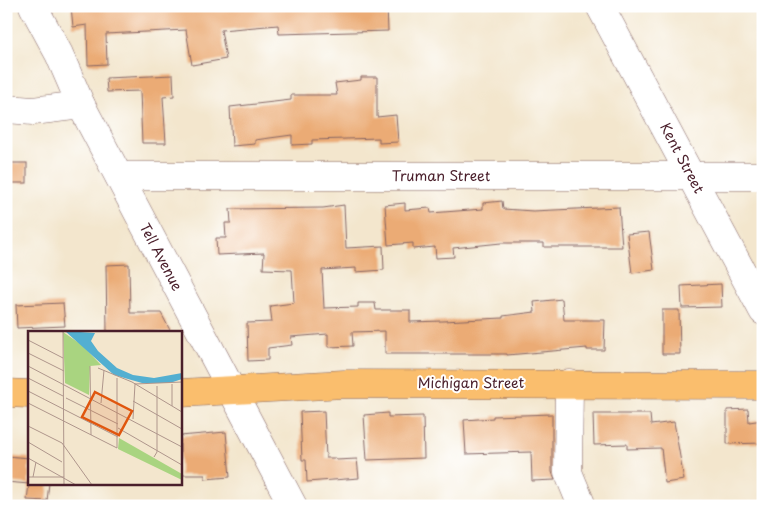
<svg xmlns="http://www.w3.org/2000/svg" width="769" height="512" font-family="'Playpen Sans',sans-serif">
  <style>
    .building { fill: #ebab74 }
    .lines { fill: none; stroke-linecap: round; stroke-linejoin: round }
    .minor-casing { stroke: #856564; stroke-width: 29 }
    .major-casing { stroke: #856564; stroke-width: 29 }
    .minor { stroke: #fff; stroke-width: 28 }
    .major { stroke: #fabe6d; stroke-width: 28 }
    .labels { text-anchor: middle; stroke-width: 4; stroke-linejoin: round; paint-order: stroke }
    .street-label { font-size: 14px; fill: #4a1f2b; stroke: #fff }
    .inset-road { fill: none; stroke: #af968c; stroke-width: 1 }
    .view { fill: #e0560e; fill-opacity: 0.15; stroke: #e0560e; stroke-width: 2.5 }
    .inset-edge { fill: none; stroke: #4a1f2b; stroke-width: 2.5 }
  </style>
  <rect width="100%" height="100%" fill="#fff"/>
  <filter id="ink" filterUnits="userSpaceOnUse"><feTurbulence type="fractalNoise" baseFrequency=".02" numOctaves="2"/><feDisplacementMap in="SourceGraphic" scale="10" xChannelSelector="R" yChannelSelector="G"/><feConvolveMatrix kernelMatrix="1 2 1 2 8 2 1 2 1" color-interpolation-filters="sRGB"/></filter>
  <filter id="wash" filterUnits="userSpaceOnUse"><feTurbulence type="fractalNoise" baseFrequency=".0096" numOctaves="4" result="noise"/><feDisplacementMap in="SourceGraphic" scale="20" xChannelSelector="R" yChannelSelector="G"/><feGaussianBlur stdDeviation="1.12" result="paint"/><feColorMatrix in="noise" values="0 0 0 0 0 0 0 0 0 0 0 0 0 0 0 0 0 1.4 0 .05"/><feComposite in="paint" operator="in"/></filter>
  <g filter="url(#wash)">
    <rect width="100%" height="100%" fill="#f3e6cd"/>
    <g id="blocks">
      <g class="building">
        <polygon points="71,6 387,6 388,31 279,34 278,25 221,30 226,59 192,65 186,30 106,34 107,64 88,65 87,25 73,27"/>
        <polygon points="173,75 174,96 163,97 166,143 142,143 140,91 107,92 106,78"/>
        <polygon points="361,77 377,77 377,117 396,115 398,142 379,143 379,138 312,140 312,144 292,145 292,135 255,140 255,144 232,146 230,107 291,100 291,95 337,95 335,83 361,80"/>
        <rect x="9" y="163" width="18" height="20"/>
        <polygon points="502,201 503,209 533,211 619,207 622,247 544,247 544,243 501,243 453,248 454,257 436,258 435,247 413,249 413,243 388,245 385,205 405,203 405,210 430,208 431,213 483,209 483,203"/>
        <polygon points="344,205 346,248 383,246 384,270 356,272 356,268 322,270 324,308 358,307 358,303 375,303 376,310 410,310 410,322 443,321 503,318 503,316 535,312 534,302 562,299 564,320 605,320 604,350 587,350 587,348 507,355 507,354 385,354 385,331 352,332 353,346 328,347 328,334 291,337 292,345 268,348 268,360 248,361 247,323 272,322 270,306 294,303 292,270 263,269 264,253 217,255 216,238 226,238 225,223 231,223 230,209 323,208"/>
        <polygon points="649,232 654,270 632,273 627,234"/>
        <polygon points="129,264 130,313 161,313 171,332 107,332 106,265"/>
        <polygon points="721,284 722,307 682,308 681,286"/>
        <polygon points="63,303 65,326 17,328 16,305"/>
        <polygon points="662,310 679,310 680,354 662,354"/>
        <polygon points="748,409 749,422 763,420 763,443 727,444 727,410"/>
        <polygon points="324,411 326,458 335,458 336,460 357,459 359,478 307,482 306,460 302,460 300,412"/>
        <polygon points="388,413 388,417 423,416 424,458 367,460 364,415"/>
        <polygon points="552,414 552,472 555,480 532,481 531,452 466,454 464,420 493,418 493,416"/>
        <polygon points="593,414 650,414 651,425 674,422 684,480 665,483 661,448 627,449 627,444 594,445"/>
        <polygon points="226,432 230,477 205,479 205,475 180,475 180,436"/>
        <polygon points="7,456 29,458 29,483 49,483 47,501 27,500 29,484 6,482"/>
      </g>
    </g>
  </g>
  <g filter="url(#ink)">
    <use href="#blocks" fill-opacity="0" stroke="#856564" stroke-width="1"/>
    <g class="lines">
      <defs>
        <g id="minor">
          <polyline points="33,6 59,54 81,105 293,506"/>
          <polyline points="600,6 763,311"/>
          <polyline points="6,109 33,111 81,105"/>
          <polyline points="119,176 763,176"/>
          <polyline points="569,383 568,472 582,506"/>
        </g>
        <g id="major">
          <polyline points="6,393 29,394"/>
          <polyline points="180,393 344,384 763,385"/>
        </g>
      </defs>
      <use href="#minor" class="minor-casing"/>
      <use href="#major" class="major-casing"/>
      <use href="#minor" class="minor"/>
      <use href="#major" class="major"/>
    </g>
  </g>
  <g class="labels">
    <g class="street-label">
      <text transform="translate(682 158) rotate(62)" y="5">Kent Street</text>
      <text x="441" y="181">Truman Street</text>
      <text transform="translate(161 257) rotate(62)" y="5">Tell Avenue</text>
      <text x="471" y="388">Michigan Street</text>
    </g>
  </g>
  <g transform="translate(28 331)">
    <rect width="154" height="154" fill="#f3e6cd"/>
    <path d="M35,1L54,14L73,34L62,35L61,64L37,52ZM91,107L154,143V149L90,118Z" fill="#a9d480"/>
    <path d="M37,0L67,2L63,10L70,20L89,37L105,44L126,47L154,42V48L142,52H114L86,44Z" fill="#53afd1"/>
    <path class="inset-road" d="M35,0L36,154M0,9L35,27M0,22L36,40M0,35L154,116M62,35L63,104M70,37L104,51L154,81M0,47L35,65M107,53L154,51M0,60L90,106M38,67L90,93M105,70L154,98M0,72L89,117V47M73,72L76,39M144,75V53M105,88L107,53M0,95L34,112L64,154M90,97L154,134M0,111L34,131M126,126L129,121V55M0,127L48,154M0,146H36M5,146L8,131"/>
    <path class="view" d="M67,61L104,80L91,104L54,86Z"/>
    <rect width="154" height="154" class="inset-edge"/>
  </g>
  <rect width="769" height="512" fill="none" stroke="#fff" stroke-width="25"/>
</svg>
